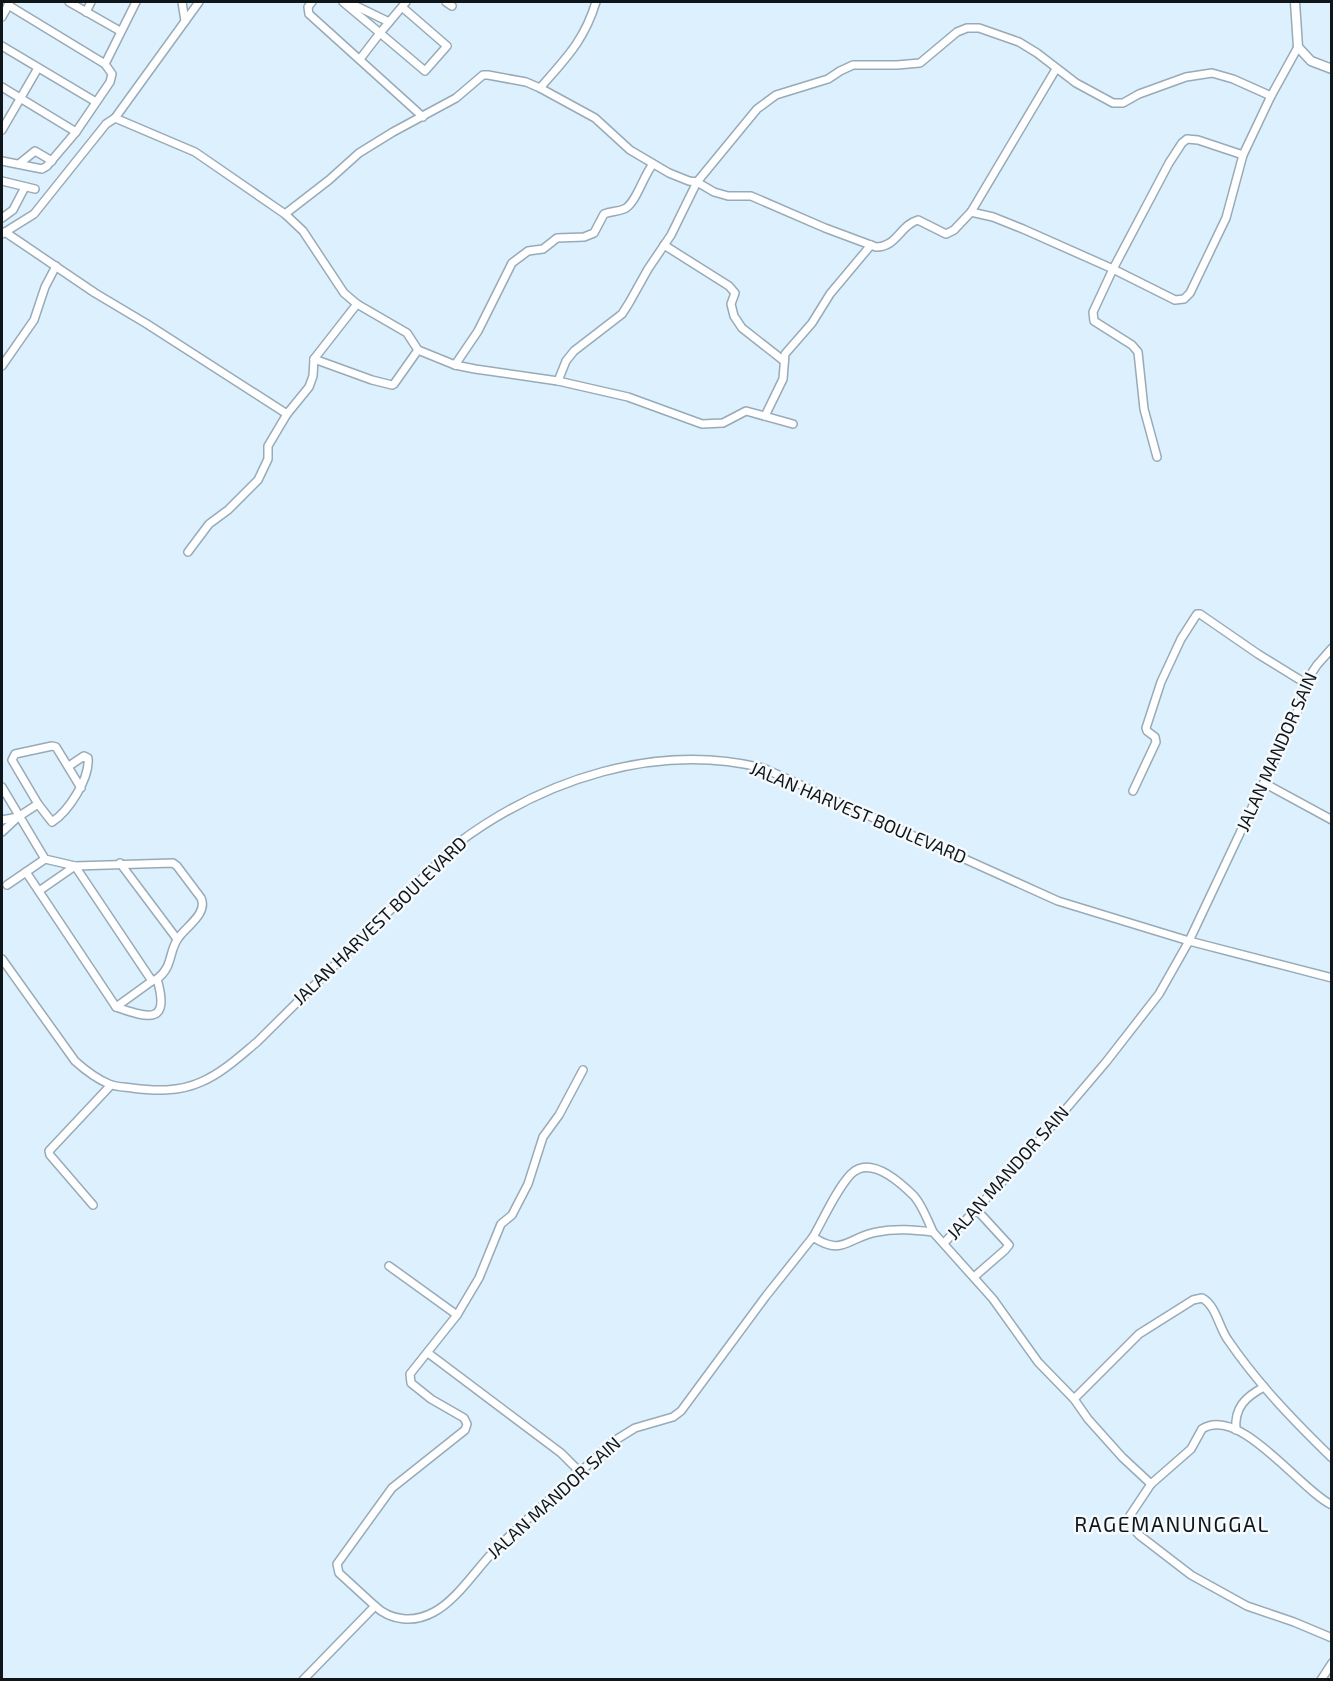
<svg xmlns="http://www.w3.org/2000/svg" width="1333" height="1681" font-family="'Exo 2',sans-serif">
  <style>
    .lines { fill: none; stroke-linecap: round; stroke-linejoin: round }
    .minor-casing { stroke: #98aab7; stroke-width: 10 }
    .tertiary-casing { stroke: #98aab7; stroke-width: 11 }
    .minor { stroke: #fff; stroke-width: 7 }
    .tertiary { stroke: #fff; stroke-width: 8 }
    .labels { text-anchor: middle; stroke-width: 5; stroke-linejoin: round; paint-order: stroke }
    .street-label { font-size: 18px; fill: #0f161a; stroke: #f6fafd }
    .quarter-label { font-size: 21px; letter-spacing: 1.5px; fill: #0f161a; stroke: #f6fafd }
  </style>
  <rect width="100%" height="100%" fill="#dcf0fd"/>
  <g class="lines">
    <defs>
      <g id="minor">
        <polyline points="69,2 120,31"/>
        <polyline points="182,2 185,21"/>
        <polyline points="312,2 308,7 309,14 423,117"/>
        <polyline points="343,2 380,33 360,59"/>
        <polyline points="348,2 389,22"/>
        <polyline points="446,2 452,6"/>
        <polyline points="402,7 447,46 425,71 380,33 406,2"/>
        <polyline points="86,12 91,2"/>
        <polyline points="2,17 9,4"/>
        <polyline points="2,46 96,102"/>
        <polyline points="105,64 136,2"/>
        <polyline points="2,87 76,132"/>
        <polyline points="540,88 595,118 630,150 669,173 689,181 697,182 757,109 776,95 828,79 840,71 853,65 897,65 920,63 957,32 967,28 979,28 1019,42 1037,53 1076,83 1113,103 1123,103 1139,94 1186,77 1212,73 1233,79 1271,96 1298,47"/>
        <polyline points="115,118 199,2"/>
        <polyline points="2,130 38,68"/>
        <polyline points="2,161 42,169 47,166 76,132 110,82 112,74 105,64 8,5"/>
        <polyline points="19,164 35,151 52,161"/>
        <polyline points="2,181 35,189"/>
        <polyline points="971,212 1056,69"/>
        <polyline points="285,214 303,231 344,293 357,304 407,333 418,350 455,365 475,369 558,381 628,397 702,424 723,423 746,411 793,424"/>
        <polyline points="2,218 13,210 25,187"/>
        <polyline points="5,232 95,293 147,324 287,414"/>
        <path d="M2,234L34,214L106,124L115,118L195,152L285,214L329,180L359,153L393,132L456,98L483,75H488L526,82L540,88C566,58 584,41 596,2"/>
        <polyline points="664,245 729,286 735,293 731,304 734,316 742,328 784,361"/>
        <polyline points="314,359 372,380 392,385 394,384 418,350"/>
        <path d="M455,365L478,331L512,263L528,251L543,249L557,238L584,237L594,233L604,214C611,211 617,212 624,209C636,204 643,176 653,164"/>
        <polyline points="2,366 34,320 45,287 56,266"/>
        <path d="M558,381L566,361L574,351L622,314L629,303L648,269L671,235L697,182L714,192L728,196H751L825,228L876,247C897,247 900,225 918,220L946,234L954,230L971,212L993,217L1023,229L1113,269L1175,300L1184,299L1190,293L1226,218L1243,155"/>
        <polyline points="765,416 783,379 785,354 812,323 830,294 871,245"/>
        <polyline points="1157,457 1144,409 1138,352 1132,345 1094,321 1093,312 1113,269 1169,163 1182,143 1187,139 1198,140 1243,155 1271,96"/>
        <polyline points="188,552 209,524 228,510 258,480 268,459 268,446 287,414 309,387 313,376 314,359 357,304"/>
        <path d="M69,766L84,756L88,758C90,778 69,811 52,822L38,804L12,760L15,754L52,746L56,747L81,788"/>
        <polyline points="1264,783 1332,820"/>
        <path d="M2,787L45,859L75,866L173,863L177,866L201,898C208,913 187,926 179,937C168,951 174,966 157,979C170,1024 150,1019 116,1007L26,872"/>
        <polyline points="1133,791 1156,742 1155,737 1147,731 1146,728 1161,682 1181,639 1197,614 1200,614 1258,654 1305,683"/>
        <polyline points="2,820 18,817"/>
        <polyline points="2,832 18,817 38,804"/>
        <polyline points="120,863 177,939"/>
        <polyline points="7,885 45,859"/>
        <polyline points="39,891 75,866 152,981 157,979"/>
        <path d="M2,959L75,1061C85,1070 97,1079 109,1084C116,1087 125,1087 132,1088C155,1091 179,1092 201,1082C222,1073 239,1057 257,1042L458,843C544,779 656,742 763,768L1058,901L1189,941L1332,978"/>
        <polyline points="116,1007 152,981"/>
        <polyline points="93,1205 50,1155 49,1151 111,1085"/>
        <path d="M813,1237C824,1218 836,1190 851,1174C870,1155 900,1182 914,1196C922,1205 928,1221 933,1232"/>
        <polyline points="944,1243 1020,1163 1106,1062 1159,994 1189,941 1300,706 1305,683 1317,665 1332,648"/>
        <polyline points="389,1266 457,1315"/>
        <polyline points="974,1277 1005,1250 1009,1245 976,1209"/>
        <polyline points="428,1353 561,1453 579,1471"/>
        <path d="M1074,1399L1139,1334L1193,1300L1202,1298C1216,1305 1219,1328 1228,1340C1258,1384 1294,1421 1332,1458"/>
        <path d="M1236,1430C1234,1408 1245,1397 1264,1387"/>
        <polyline points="1151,1484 1129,1517 1132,1527 1139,1535 1191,1575 1247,1606 1294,1622 1332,1638"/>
        <polyline points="375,1606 339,1573 337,1564 392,1488 465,1430 467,1424 464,1418 431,1399 411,1383 410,1374 457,1315 479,1278 501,1224 512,1215 528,1184 543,1137 559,1115 583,1070"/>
        <path d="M303,1680L375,1606C391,1621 414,1623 434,1612C457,1600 476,1569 495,1550C533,1512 575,1478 614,1441L635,1428L673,1417L681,1411L766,1296L813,1237C843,1257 848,1237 877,1232C896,1228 915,1230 933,1232L993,1299L1038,1362L1074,1399L1088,1419L1122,1457L1151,1484L1191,1449L1202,1429C1240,1405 1300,1490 1332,1505"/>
        <polyline points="1321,1680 1332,1663"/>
      </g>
      <polyline id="tertiary" points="1295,2 1298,47 1311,61 1332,69"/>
    </defs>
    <use href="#minor" class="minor-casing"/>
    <use href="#tertiary" class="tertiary-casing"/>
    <use href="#minor" class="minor"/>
    <use href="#tertiary" class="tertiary"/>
  </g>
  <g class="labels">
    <g class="street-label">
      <text transform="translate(1277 752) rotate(-66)" y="6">JALAN MANDOR SAIN</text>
      <text transform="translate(858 813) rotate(23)" y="6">JALAN HARVEST BOULEVARD</text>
      <text transform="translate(380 921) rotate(-44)" y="6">JALAN HARVEST BOULEVARD</text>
      <text transform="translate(1008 1173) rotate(-48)" y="6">JALAN MANDOR SAIN</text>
      <text transform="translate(554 1498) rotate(-42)" y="6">JALAN MANDOR SAIN</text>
    </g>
    <g class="quarter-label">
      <text x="1172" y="1532">RAGEMANUNGGAL</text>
    </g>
  </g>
  <rect width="1333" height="1681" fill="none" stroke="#0f161a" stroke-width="6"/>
</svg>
